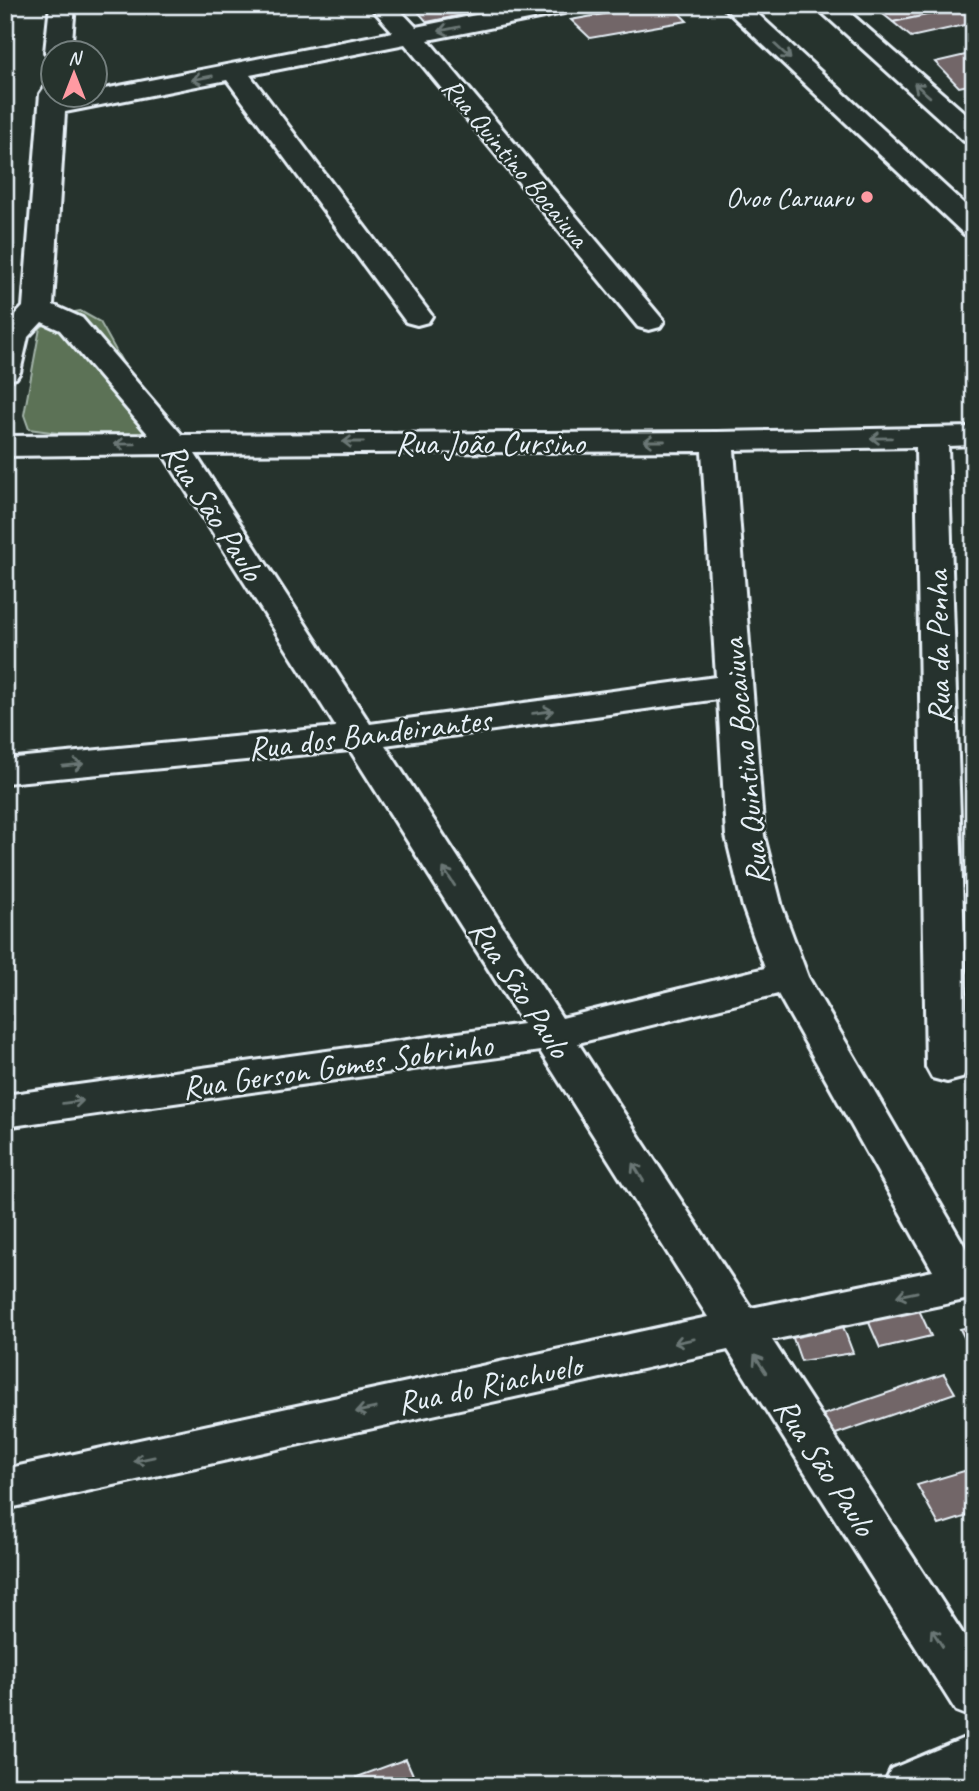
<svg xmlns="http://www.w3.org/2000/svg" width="979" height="1791" font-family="Caveat,sans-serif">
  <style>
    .green { fill: #5b7257; stroke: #a2b2a8; stroke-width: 2 }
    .building { fill: #726668; stroke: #e8f1f8; stroke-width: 2 }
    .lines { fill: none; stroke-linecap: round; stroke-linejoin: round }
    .minor-casing { stroke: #e8f1f8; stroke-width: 6 }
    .major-casing { stroke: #e8f1f8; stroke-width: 6 }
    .minor { fill: #26332d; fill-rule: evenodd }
    .major { fill: #26332d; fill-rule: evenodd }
    .oneway { stroke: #6a7674 }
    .poi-dot { fill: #ff9aa2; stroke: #26332d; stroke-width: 2.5 }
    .labels { text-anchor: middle; stroke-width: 5; stroke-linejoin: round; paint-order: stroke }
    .far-street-label { font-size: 28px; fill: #e8f1f8; stroke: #26332d }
    .far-poi-label { font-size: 28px; fill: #e8f1f8; stroke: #26332d; text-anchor: end }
    .street-label { font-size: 33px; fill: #e8f1f8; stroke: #26332d }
  </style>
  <rect width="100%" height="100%" fill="#26332d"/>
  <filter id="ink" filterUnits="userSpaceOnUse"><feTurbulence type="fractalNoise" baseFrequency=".0143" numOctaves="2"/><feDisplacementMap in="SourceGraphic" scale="14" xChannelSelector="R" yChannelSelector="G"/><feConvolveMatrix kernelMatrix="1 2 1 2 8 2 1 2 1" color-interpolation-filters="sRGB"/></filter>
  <g filter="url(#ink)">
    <polygon class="green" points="80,311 100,322 150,412 150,424 141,434 58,433 29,429 24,415 40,328 58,315"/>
    <g class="building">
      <polygon points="412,5 513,5 427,22"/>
      <polygon points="654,5 671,5 687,21 590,38 571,20"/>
      <polygon points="906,5 969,5 970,6 893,22 879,11"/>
      <polygon points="970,6 974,9 974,23 911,37 893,22"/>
      <polygon points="974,53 974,84 959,87 935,62"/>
      <polygon points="913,1297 931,1336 880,1348 863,1309"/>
      <polygon points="838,1313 853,1353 801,1361 787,1321"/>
      <polygon points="974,1326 974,1357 960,1329"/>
      <polygon points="944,1374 955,1393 830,1436 819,1416"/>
      <polygon points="974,1468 974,1514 939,1525 917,1485"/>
      <polygon points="406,1759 418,1786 361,1786 357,1777"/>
    </g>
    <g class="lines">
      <defs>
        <g id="minor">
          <polygon points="50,5 75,5 71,52 52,52 52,58 45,52"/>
          <path d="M369,5H395L416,27L525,5H576L573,10L564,13L428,40L664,321L660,327L649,330L638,327L405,44L250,75L432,316L428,322L417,325L406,322L227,80L65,112L53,305L82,318L182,435L717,432L974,427V445L948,446L968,1067L962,1078L947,1082L932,1078L926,1067L916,447L734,450L764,836L782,907L808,977L974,1262V1298L772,1340L974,1651V1718L956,1711L728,1350L5,1509V1469L708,1317L540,1051L5,1127V1095L523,1024L350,750L5,783V759L336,727L163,454L5,456V436L149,435L60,330L42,322L28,337L20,372L16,378L5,381V326L23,307L40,94L44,88L52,86V94H94V91L393,32ZM702,451L716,677L370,724L195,454ZM718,699L726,836L743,907L765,968L562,1018L385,745ZM778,994L933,1271L751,1308L578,1043Z"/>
          <polygon points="974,1734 974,1783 967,1786 883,1786 891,1769"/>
        </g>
        <g id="major">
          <polygon points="721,5 748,5 974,213 974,236 964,234"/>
          <polygon points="814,5 841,5 974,121 974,143 964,141"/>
        </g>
      </defs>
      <use href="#minor" class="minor-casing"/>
      <use href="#major" class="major-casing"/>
      <use href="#minor" class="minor"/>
      <use href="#major" class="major"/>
    </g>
    <defs><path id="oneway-shaft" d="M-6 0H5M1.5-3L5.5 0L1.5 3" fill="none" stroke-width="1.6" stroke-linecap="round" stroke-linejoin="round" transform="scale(1.75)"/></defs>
    <g class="oneway">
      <use href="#oneway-shaft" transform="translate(449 29) rotate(168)"/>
      <use href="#oneway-shaft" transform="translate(783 52) rotate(43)"/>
      <use href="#oneway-shaft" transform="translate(202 78) rotate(169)"/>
      <use href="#oneway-shaft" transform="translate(922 90) rotate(-139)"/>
      <use href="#oneway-shaft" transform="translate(881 438) rotate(179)"/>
      <use href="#oneway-shaft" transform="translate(654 441) rotate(180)"/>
      <use href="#oneway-shaft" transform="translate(353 442) rotate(180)"/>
      <use href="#oneway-shaft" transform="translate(125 444) rotate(179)"/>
      <use href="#oneway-shaft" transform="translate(543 712) rotate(-8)"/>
      <use href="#oneway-shaft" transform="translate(73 765) rotate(-6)"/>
      <use href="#oneway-shaft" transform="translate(449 877) rotate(-123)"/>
      <use href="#oneway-shaft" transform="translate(73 1102) rotate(-8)"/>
      <use href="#oneway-shaft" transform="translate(638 1172) rotate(-122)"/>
      <use href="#oneway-shaft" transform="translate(907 1294) rotate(168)"/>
      <use href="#oneway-shaft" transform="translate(684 1341) rotate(168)"/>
      <use href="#oneway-shaft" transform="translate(760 1364) rotate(-123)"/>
      <use href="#oneway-shaft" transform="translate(366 1410) rotate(168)"/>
      <use href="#oneway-shaft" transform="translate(144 1459) rotate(168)"/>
      <use href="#oneway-shaft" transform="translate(937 1638) rotate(-123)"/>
    </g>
  </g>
  <circle class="poi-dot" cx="867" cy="197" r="7"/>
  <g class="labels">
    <g class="far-street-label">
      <text transform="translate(516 162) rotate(50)" y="10">Rua Quintino Bocaiuva</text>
    </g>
    <g class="far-poi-label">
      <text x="853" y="207">Ovoo Caruaru</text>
    </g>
    <g class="street-label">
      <text x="490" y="454">Rua João Cursino</text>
      <text transform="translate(214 511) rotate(57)" y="12">Rua São Paulo</text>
      <text transform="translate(937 647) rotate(-91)" y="12">Rua da Penha</text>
      <text transform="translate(369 733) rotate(-7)" y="12">Rua dos Bandeirantes</text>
      <text transform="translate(744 762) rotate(-96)" y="12">Rua Quintino Bocaiuva</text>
      <text transform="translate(521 988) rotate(57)" y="12">Rua São Paulo</text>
      <text transform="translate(337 1065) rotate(-8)" y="12">Rua Gerson Gomes Sobrinho</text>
      <text transform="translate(489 1383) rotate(-12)" y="12">Rua do Riachuelo</text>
      <text transform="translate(826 1466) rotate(57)" y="12">Rua São Paulo</text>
    </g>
  </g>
  <rect width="979" height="1791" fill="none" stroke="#26332d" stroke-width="28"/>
  <rect x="14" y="14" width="951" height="1763" fill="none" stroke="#e8f1f8" stroke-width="2.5" filter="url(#ink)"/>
  <g transform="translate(74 74)"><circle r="33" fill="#26332d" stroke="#747f7e" stroke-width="2"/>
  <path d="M0-5L12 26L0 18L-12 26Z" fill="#ff9aa2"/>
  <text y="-10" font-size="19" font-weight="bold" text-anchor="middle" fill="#e8f1f8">N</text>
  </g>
</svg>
